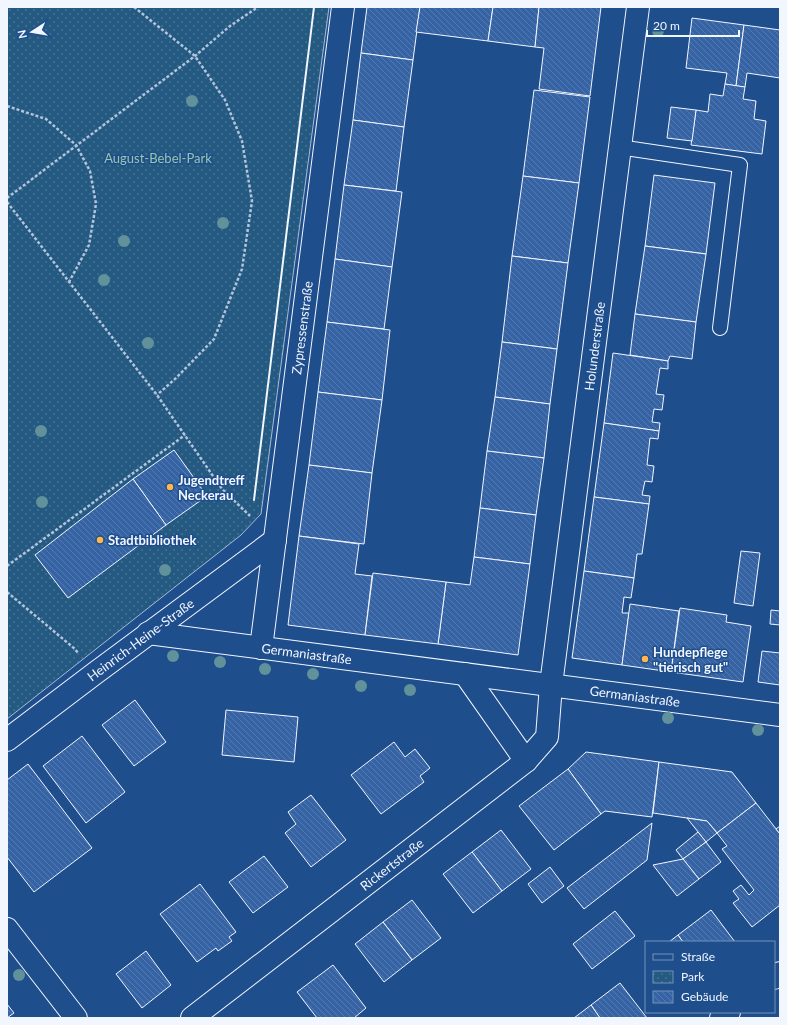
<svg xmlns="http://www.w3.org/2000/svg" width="787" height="1025" font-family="Lato,sans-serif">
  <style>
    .park { fill: url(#park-dots); stroke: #a8bbd7 }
    .building { fill: url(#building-back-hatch); stroke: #f2f6ff }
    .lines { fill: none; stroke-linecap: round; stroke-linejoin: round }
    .lane-casing { stroke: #f2f6ff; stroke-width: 16 }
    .street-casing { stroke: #f2f6ff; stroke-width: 24 }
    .path { stroke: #b3c4dc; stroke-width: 2.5; stroke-dasharray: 3 2; stroke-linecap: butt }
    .lane { stroke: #1f4e8c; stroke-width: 14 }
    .street { stroke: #1f4e8c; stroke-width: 22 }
    .wall { stroke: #f2f6ff; stroke-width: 2 }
    .tree { fill: #61919a }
    .poi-dot { fill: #ffb74d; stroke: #1f4e8c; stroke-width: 1.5 }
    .labels { text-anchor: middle; stroke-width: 3; stroke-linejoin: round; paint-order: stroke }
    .park-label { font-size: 13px; fill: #97c8a6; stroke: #1f4e8c }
    .street-label { font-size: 13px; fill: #f2f6ff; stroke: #1f4e8c }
    .poi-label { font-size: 13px; font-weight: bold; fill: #f2f6ff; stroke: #1f4e8c; text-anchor: start }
  </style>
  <defs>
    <pattern id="park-dots" width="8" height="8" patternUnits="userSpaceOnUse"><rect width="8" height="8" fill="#245a82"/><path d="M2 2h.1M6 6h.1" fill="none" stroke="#447295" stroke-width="1.8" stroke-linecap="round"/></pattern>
    <pattern id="building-back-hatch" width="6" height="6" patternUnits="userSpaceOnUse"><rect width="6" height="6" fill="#3563a3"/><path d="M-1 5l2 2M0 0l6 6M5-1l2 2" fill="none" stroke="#537ab1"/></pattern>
  </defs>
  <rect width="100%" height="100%" fill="#1f4e8c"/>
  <polygon class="park" points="7,7 329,7 261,514 241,535 7,719"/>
  <g class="building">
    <polygon points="367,7 420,7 413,60 361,53"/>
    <polygon points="420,7 493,7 488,41 416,32"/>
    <polygon points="493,7 539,7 535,47 488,41"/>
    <polygon points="539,7 601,7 590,96 539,89 544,48 535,47"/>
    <polygon points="692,18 744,25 736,86 725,84 727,73 686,68"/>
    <polygon points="744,25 780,30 780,78 747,73 745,87 736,86"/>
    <polygon points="361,53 413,60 404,127 353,120"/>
    <polygon points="725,84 745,87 743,99 756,101 754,119 766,121 762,154 691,145 696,110 708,112 710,94 723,96"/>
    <polygon points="534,90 590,97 579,183 523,176"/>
    <polygon points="671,107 696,110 692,141 667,138"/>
    <polygon points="353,120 404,127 396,191 344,185"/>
    <polygon points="654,175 715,183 706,254 645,246"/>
    <polygon points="523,176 579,183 568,263 512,256"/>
    <polygon points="344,185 402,192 392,267 335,259"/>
    <polygon points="645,246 706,254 696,322 635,314"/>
    <polygon points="512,256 568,263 557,349 502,342"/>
    <polygon points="335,259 392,267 384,329 327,322"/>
    <polygon points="635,314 696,322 692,359 670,356 668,361 630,355"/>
    <polygon points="327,322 390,330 382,400 318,392"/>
    <polygon points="502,342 557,349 550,404 495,397"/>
    <polygon points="613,353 668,361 668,369 660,368 656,394 664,395 662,410 654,409 652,422 660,423 659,431 604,423"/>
    <polygon points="318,392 382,400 372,473 309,465"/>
    <polygon points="495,397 550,404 544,458 487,451"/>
    <polygon points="604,423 659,431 658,439 650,438 647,465 654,466 652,482 645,481 642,495 650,496 649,504 594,497"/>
    <polygon points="174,450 207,496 166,525 133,479"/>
    <polygon points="487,451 544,458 536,515 480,508"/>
    <polygon points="309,465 372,473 364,544 299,536"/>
    <polygon points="133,479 166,525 68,598 35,555"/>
    <polygon points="594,497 649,504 642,554 637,554 634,578 584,571"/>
    <polygon points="480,508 536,515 530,564 474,557"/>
    <polygon points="299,536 359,544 355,574 372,576 365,635 288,625"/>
    <polygon points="741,551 760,553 753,606 734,603"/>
    <polygon points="474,557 530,564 518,655 438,644 446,582 470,585"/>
    <polygon points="584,571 634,578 631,598 624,597 622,613 629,613 622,665 572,658"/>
    <polygon points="373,573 446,582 438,644 365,635"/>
    <polygon points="630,604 679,611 671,672 622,665"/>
    <polygon points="680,608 727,615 726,622 751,626 743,682 671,672"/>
    <polygon points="771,610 780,611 780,625 770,624"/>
    <polygon points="762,651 780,653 780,685 758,682"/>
    <polygon points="135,700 166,742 134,766 102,725"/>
    <polygon points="226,710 298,717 294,762 222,755"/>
    <polygon points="82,736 125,792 86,823 43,766"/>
    <polygon points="394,742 405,757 415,749 430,768 420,776 424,782 381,814 351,775"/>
    <polygon points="586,752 659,762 652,817 605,811 601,814 568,769"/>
    <polygon points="659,762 732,772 756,803 717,833 707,821 653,813"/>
    <polygon points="28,764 92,848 34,892 7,857 7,780"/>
    <polygon points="568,769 601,814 554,850 519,806"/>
    <polygon points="311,795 346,840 311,867 285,833 296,824 288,812"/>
    <polygon points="756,803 780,834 780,905 752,927 733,903 739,899 733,891 741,885 749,895 754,890 722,849 727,846 717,833"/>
    <polygon points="687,818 707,821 717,833 706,842"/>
    <polygon points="652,823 647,860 584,909 567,888"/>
    <polygon points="780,826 780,834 776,829"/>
    <polygon points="501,830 531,869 502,891 472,852"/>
    <polygon points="698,832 706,842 683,859 676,850"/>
    <polygon points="706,842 721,862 699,879 683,859"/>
    <polygon points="472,852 502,891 473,913 443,874"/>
    <polygon points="264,856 288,887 253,913 229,882"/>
    <polygon points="683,859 699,879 677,896 653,865"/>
    <polygon points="550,867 564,886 542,903 528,884"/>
    <polygon points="200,884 236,932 229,937 232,941 218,951 216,948 197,962 160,914"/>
    <polygon points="412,900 441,938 412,960 383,922"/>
    <polygon points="711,910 735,942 683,942 678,935"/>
    <polygon points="615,911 635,936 592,969 573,944"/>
    <polygon points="383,922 412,960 384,982 355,944"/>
    <polygon points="678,935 683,942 669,942"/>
    <polygon points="146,951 171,985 142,1008 116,974"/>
    <polygon points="333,965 366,1008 354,1018 317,1018 297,992"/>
    <polygon points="620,983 647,1018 600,1018 591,1005"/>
    <polygon points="7,1004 14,1013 7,1018"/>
    <polygon points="591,1005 600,1018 574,1018"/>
  </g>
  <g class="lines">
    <defs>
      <polyline id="lane" points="619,147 740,165 720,328"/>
      <g id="street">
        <path id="s1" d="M148,633L780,715"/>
        <path id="s2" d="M261,648L343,7"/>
        <polyline points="465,674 526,761"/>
        <path id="s3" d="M7,740L94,674L275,540"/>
        <polyline points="7,929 76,1018"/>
        <polyline points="774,978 780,973"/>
        <path id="s4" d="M192,1018L526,761L547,737L551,685L638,7"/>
        <polyline points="721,1018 729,1012"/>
      </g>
    </defs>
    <use href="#lane" class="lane-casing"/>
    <use href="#street" class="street-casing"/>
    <g class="path">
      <polyline points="134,7 195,56 225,100 242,141 252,201 242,269 214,339 176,378 157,395"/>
      <polyline points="7,106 46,119 76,145 90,171 96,204 89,245 69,282"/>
      <polyline points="7,198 195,56 230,26 258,7"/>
      <polyline points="7,202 157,395 222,489 250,516"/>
      <polyline points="7,566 185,435"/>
      <polyline points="7,592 75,649 78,653"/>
    </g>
    <use href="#lane" class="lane"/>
    <use href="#street" class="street"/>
    <polyline class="wall" points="254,500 314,7"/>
  </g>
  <g class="tree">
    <circle cx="658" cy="31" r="6"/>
    <circle cx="192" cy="101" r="6"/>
    <circle cx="223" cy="223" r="6"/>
    <circle cx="124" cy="241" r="6"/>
    <circle cx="104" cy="280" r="6"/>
    <circle cx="148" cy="343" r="6"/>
    <circle cx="41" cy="431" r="6"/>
    <circle cx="42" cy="502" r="6"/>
    <circle cx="165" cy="570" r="6"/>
    <circle cx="173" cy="656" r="6"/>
    <circle cx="220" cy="662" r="6"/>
    <circle cx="265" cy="669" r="6"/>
    <circle cx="313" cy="674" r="6"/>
    <circle cx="361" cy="686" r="6"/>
    <circle cx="410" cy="690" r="6"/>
    <circle cx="668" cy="718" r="6"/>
    <circle cx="758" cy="730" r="6"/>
    <circle cx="19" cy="975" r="6"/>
  </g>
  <g class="poi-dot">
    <circle cx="170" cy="487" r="4"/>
    <circle cx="100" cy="540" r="4"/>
    <circle cx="645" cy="659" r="4"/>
  </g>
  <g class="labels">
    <g class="park-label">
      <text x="158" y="163">August-Bebel-Park</text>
    </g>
    <g class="street-label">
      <text dy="5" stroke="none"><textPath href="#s2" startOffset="323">Zypressenstraße</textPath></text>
      <text dy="5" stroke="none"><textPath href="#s4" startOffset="847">Holunderstraße</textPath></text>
      <text dy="5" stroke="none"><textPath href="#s3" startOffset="167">Heinrich-Heine-Straße</textPath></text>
      <text dy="5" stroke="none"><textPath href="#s1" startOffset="160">Germaniastraße</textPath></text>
      <text dy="5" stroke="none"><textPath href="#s1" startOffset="491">Germaniastraße</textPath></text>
      <text dy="5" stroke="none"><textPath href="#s4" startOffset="252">Rickertstraße</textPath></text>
    </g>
    <g class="poi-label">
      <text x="178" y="485">Jugendtreff<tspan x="178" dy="15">Neckerau</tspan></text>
      <text x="108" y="545">Stadtbibliothek</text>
      <text x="653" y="657">Hundepflege<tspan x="653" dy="15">"tierisch gut"</tspan></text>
    </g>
  </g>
  <rect width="787" height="1025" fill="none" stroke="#f2f6ff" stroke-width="16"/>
  <rect x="645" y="941" width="130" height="72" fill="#1f4e8c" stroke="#7391ba"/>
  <rect x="653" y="954" width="20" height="6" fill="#1f4e8c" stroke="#7391ba"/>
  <text x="681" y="961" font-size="12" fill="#f2f6ff">Straße</text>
  <rect x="653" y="971" width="20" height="12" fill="url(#park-dots)" stroke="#7391ba"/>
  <text x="681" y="981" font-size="12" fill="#f2f6ff">Park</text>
  <rect x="653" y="991" width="20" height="12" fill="url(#building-back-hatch)" stroke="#7391ba"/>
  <text x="681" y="1001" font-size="12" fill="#f2f6ff">Gebäude</text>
  <g transform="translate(32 32) rotate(258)" stroke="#1f4e8c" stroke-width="3" paint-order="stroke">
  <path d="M0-3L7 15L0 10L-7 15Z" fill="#f2f6ff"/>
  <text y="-6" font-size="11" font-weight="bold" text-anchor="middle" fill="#f2f6ff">N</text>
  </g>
  <path d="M647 30v6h92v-6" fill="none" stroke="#f2f6ff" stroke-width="2"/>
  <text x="653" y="30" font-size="12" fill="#f2f6ff" stroke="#1f4e8c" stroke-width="3" paint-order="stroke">20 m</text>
</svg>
